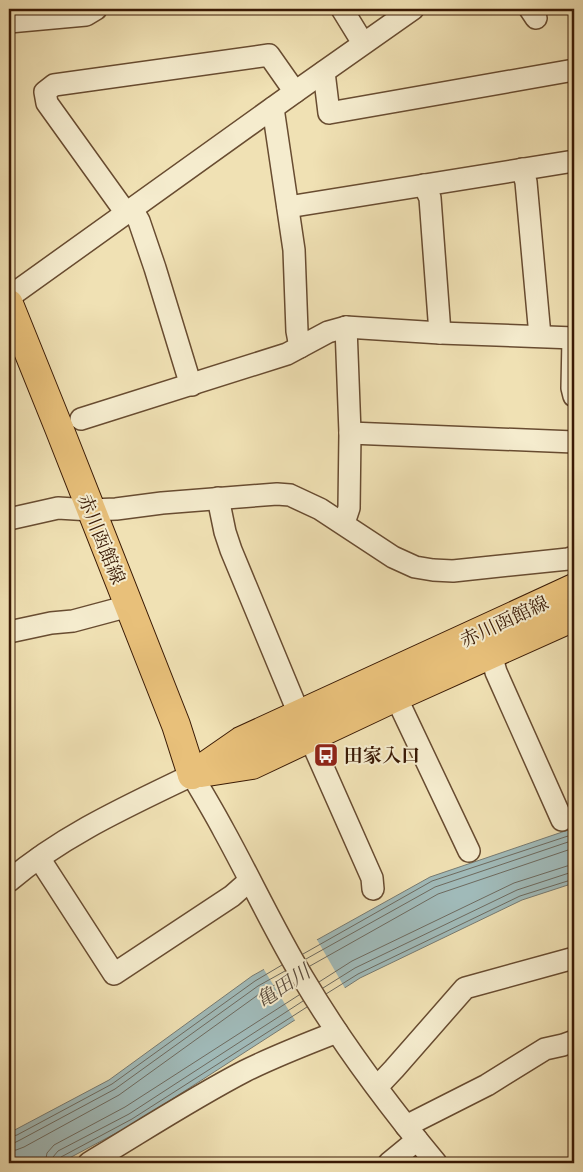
<svg xmlns="http://www.w3.org/2000/svg" width="583" height="1172" font-family="'Libre Bodoni','Noto Serif JP',serif">
  <style>
    .water { fill: #a0bab9; stroke: #777a71 }
    .pier { fill: #f0e1b4 }
    .lines { fill: none; stroke-linecap: round; stroke-linejoin: round }
    .shore { stroke: #6d6a5f; stroke-width: 1 }
    .minor-casing { stroke: #684c31; stroke-width: 24 }
    .major-casing { stroke: #3a1a05; stroke-width: 30 }
    .minor { stroke: #f5ecce; stroke-width: 21 }
    .major { stroke: #e8c07a; stroke-width: 28 }
    .labels { text-anchor: middle; stroke-width: 4; stroke-linejoin: round; paint-order: stroke }
    .street-label { font-size: 19px; fill: #3a1a05; stroke: #f5ecce }
    .poi-label { font-size: 19px; font-weight: bold; fill: #3a1a05; stroke: #f5ecce; text-anchor: start }
    .water-label { font-size: 20px; font-style: italic; fill: #594a3b; stroke: #f5ecce }
  </style>
  <rect width="100%" height="100%" fill="#f0e1b4"/>
  <filter id="stains"><feTurbulence type="fractalNoise" baseFrequency=".004" numOctaves="4"/><feColorMatrix values="0 0 0 0 .2 0 0 0 0 .09 0 0 0 0 .02 0 0 0 .5 -.17"/></filter>
  <radialGradient id="worn" r=".72"><stop offset=".6" stop-color="#630" stop-opacity="0"/><stop offset="1" stop-color="#630" stop-opacity=".3"/></radialGradient>
  <polygon class="water" points="574,828 574,883 522,900 360,978 135,1123 60,1163 9,1163 9,1133 109,1080 252,976 430,877"/>
  <polygon class="pier" points="316,938 346,990 296,1022 263,968"/>
  <g class="lines">
    <g class="shore">
      <polyline points="303,954 432,881 574,834"/>
      <polyline points="306,959 435,887 574,840"/>
      <polyline points="310,966 438,894 574,848"/>
      <polyline points="319,982 352,961 514,883 567,866 574,865"/>
      <polyline points="323,988 355,968 517,890 569,873 574,872"/>
      <polyline points="326,994 358,974 520,896 574,879"/>
      <polyline points="9,1137 17,1135 112,1084 255,981 282,965"/>
      <polyline points="9,1144 14,1143 20,1140 115,1089 258,986 285,971"/>
      <polyline points="9,1151 16,1150 24,1147 119,1095 262,992 289,977"/>
      <polyline points="45,1163 47,1153 54,1145 125,1107 299,995"/>
      <polyline points="52,1163 53,1157 58,1151 129,1114 303,1001"/>
      <polyline points="59,1163 59,1159 61,1157 132,1119 307,1007"/>
    </g>
    <defs>
      <g id="minor">
        <polyline points="342,9 358,35"/>
        <polyline points="530,9 536,18"/>
        <polyline points="9,22 86,15 96,9"/>
        <polyline points="324,72 329,113 574,70"/>
        <polyline points="273,108 294,250 297,331 300,347"/>
        <polyline points="522,169 526,182 540,336"/>
        <polyline points="424,185 430,198 440,333"/>
        <polyline points="288,207 574,161"/>
        <polyline points="132,209 139,221 155,268 188,376 192,385"/>
        <polyline points="126,213 47,103 45,92 54,85 269,55 295,92"/>
        <polyline points="9,297 295,92 413,9"/>
        <polyline points="573,338 572,388 574,396"/>
        <polyline points="81,419 287,354 328,332 346,327 440,333 574,338"/>
        <polyline points="350,433 574,442"/>
        <polyline points="218,498 225,532 231,550 299,714"/>
        <polyline points="9,519 58,508 91,510 116,509 162,503 277,494 290,495 320,509 393,557 415,567 433,570 453,571 568,559 574,557"/>
        <polyline points="344,523 349,508 350,433 346,327"/>
        <polyline points="9,632 51,623 73,621 129,606"/>
        <polyline points="491,654 496,672 562,820"/>
        <polyline points="396,697 469,851"/>
        <polyline points="310,738 372,878 373,889"/>
        <polyline points="39,858 114,974 232,896 249,881"/>
        <path d="M9,881C63,835 128,806 192,775C203,794 214,812 224,831C251,880 274,930 303,978C342,1044 388,1105 436,1163"/>
        <polyline points="377,1087 394,1069 465,988 574,958"/>
        <polyline points="406,1126 487,1085 545,1049 563,1045 574,1041"/>
        <path d="M89,1163C141,1132 191,1099 245,1071C275,1056 306,1044 337,1032"/>
        <polyline points="389,1163 417,1140"/>
      </g>
      <g id="major">
        <polyline points="9,304 59,428 176,725 192,775"/>
        <polyline points="201,773 252,765 396,697 574,617"/>
        <polyline points="192,775 241,741 574,588"/>
      </g>
    </defs>
    <use href="#minor" class="minor-casing"/>
    <use href="#major" class="major-casing"/>
    <use href="#minor" class="minor"/>
    <use href="#major" class="major"/>
  </g>
  <defs>
    <symbol id="bus-square" viewBox="-11 -11 22 22"><rect x="-9" y="-9" width="18" height="18" rx="4" fill="#8f2418" stroke="#f5ecce"/><path d="M-5-6H5V4H4V6H2V4H-2V6H-4V4H-5ZM-3.5-4V0h7V-4ZM-3.5 1.2v1.5H-2V1.2ZM2 1.2v1.5H3.5V1.2Z" fill="#fff"/></symbol>
  </defs>
  <g fill-rule="evenodd">
    <use href="#bus-square" x="312" y="741" width="28" height="28"/>
  </g>
  <g class="labels">
    <g class="street-label">
      <text transform="translate(102 539) rotate(68)" y="7">赤川函館線</text>
      <text transform="translate(504 621) rotate(-25)" y="7">赤川函館線</text>
    </g>
    <g class="poi-label">
      <text x="344" y="762">田家入口</text>
    </g>
    <g class="water-label">
      <text transform="translate(283 986) rotate(-34)" y="7">亀田川</text>
    </g>
  </g>
  <rect width="583" height="1172" fill="none" stroke="#f0e1b4" stroke-width="30"/>
  <rect x="10" y="10" width="563" height="1152" fill="none" stroke="#3a1a05" stroke-width="2.5"/>
  <rect x="15" y="15" width="553" height="1142" fill="none" stroke="#3a1a05"/>
  <rect width="100%" height="100%" filter="url(#stains)"/>
  <rect width="100%" height="100%" fill="url(#worn)"/>
</svg>
